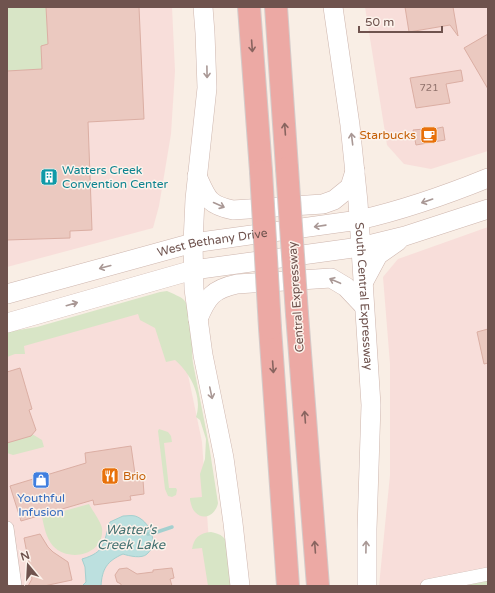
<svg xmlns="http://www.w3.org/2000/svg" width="495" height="593" font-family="'Varela Round',sans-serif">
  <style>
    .commercial { fill: #f8deda }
    .green { fill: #d8e5c6 }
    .water { fill: #bce0df; stroke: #a4d0cf }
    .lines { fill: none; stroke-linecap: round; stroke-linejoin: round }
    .stream { stroke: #a4d0cf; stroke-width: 3.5 }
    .building { fill: #ebc9c0; stroke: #dbaea3 }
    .street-casing { stroke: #c9b5ad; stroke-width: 14 }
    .secondary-casing { stroke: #ceb6ae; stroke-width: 20 }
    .highway-casing { stroke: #d4cbca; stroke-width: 24 }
    .street { stroke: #fff; stroke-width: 13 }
    .secondary { stroke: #fff; stroke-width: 19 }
    .highway { stroke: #eca9a4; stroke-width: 22 }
    .highway-bridge-casing { stroke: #d4cbca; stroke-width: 24; stroke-linecap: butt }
    .highway-bridge { stroke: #eca9a4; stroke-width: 22 }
    .oneway { stroke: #88645f }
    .oneway2 { stroke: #a99895 }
    .labels { text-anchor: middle; stroke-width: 3; stroke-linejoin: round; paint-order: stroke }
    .number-label { font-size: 10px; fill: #8e706a }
    .food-label { font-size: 12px; fill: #c56008; stroke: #fcf2eb; text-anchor: end }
    .culture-label { font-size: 12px; fill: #0d838f; stroke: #fcf2eb; text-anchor: start }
    .street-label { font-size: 12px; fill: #6f534e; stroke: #fcf2eb }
    .shop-label { font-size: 12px; fill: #366cbe; stroke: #fcf2eb }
    .water-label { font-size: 13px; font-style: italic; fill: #447272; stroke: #fcf2eb }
  </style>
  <rect width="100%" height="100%" fill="#f9eee5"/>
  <g class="commercial">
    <polygon points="7,7 172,7 175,71 171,134 159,206 153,228 7,267"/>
    <polygon points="365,7 488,7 488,151 431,169 404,164 387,145"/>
    <polygon points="488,227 488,586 379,586 390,475 390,364 383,277 398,259"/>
    <polygon points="171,293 202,442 212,586 7,586 7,339"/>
  </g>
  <g class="green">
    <polygon points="7,7 46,7 48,44 41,46 42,69 7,71"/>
    <path d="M167,291C173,294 180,296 184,300C195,313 191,346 193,363L209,445L218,503C216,514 204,522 195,512C192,509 191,504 190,500V498L202,497L200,474L205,459L206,439L200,420L196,417C203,396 190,373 175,360L166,362L155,328L140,320L138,314L24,346L25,354H15L7,357V332L37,327L160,292Z"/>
    <polygon points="159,429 168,432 171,436 172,442 164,443 169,488 176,488 177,490 176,495 172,497 168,496 165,489 158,431"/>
    <polygon points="32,434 42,440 44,447 13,455 7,453 7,441"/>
    <path d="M89,504C92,510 101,522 102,528C105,555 69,563 53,546C46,538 44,526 42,517Z"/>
    <path d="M211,532C215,533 220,534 223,537C232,545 232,574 233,586H208L202,548L192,549C194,538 199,533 211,532Z"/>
    <polygon points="487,581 488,581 488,586 463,586"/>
  </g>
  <path class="water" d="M123,516C127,516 131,515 135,516C149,520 160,543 147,554C142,559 129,556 123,554C107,561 102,569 101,586H82L86,582L85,567L82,559C106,552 103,543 110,522Z"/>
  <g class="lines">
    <polyline class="stream" points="148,534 157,532 172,527"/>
  </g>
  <g class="building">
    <polygon points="46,7 139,7 144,119 88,122 92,230 70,231 70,238 7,240 7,71 42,69 41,46 48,44"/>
    <polygon points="405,7 453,7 458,36 450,25 409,32"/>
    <polygon points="488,34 488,89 464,48"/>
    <polygon points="461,70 463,81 446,84 450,103 416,108 410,78"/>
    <polygon points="443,127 445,140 416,145 413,130 424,129 424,131"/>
    <polygon points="488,329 488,363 484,364 477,332"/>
    <polygon points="20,368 32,409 29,410 36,430 31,436 7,443 7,372"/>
    <polygon points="131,446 136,481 143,480 144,494 130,496 131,500 94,505 93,500 21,521 10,486 86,463 85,453"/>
    <polygon points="40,534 48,547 53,552 68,562 72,580 44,586 28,586 32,579 24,538"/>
    <polygon points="127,568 137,574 153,572 153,570 172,568 174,578 170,579 172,586 121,586 121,584 117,582 115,575 119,569"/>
  </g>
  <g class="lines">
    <defs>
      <g id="street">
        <polyline points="7,528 15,586"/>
        <polyline points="427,586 488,574"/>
      </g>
      <g id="secondary">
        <polyline points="203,7 205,33 207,88 195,199 193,243 194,289 203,355 224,458 233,523 240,586"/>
        <path id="s1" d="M333,7L350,125L358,202L371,405L367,529V586"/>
        <path d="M197,176C207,198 208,205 233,210L323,204L334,200L350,187L355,171"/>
        <polyline points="363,283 378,255 398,241"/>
        <path id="s2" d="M7,294L193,243L359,220C403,210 446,195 488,178"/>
        <path d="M198,319C207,297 213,289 237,284L331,278L346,287L364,306"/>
        <polyline points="7,323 193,270 360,247 405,236 488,209"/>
      </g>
      <g id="highway">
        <polyline points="249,7 261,171"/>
        <polyline points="276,7 287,168"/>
        <polyline points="297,314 318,586"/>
        <polyline points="270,328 288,586"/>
      </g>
    </defs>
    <use href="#street" class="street-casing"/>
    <use href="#secondary" class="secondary-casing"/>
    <use href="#highway" class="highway-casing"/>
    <use href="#street" class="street"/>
    <use href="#secondary" class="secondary"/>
    <use href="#highway" class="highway"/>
    <defs>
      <g id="highway-bridge">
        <polyline points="287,168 297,314"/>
        <polyline points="261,171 270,328"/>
      </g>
    </defs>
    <use href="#highway-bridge" class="highway-bridge-casing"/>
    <use href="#highway-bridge" class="highway-bridge"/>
  </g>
  <defs><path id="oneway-shaft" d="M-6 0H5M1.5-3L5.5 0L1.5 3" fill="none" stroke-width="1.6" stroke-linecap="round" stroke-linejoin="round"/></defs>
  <g class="oneway">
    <use href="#oneway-shaft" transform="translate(252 46) rotate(86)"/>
    <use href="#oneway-shaft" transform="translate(285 129) rotate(-94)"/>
    <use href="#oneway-shaft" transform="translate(273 367) rotate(86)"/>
    <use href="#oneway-shaft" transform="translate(305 417) rotate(-94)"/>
    <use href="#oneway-shaft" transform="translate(315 547) rotate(-94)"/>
  </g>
  <g class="oneway2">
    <use href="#oneway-shaft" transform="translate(207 72) rotate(89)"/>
    <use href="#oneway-shaft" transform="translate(352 139) rotate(-97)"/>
    <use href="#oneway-shaft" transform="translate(427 201) rotate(161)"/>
    <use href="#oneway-shaft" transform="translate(219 205) rotate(24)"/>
    <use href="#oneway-shaft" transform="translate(320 226) rotate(172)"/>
    <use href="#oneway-shaft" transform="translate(105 267) rotate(165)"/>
    <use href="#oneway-shaft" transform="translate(335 281) rotate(-157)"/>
    <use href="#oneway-shaft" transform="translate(72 304) rotate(-16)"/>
    <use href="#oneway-shaft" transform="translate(211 393) rotate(78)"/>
    <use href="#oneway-shaft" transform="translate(366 547) rotate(-89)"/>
  </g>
  <defs>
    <symbol id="cafe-square" viewBox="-11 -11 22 22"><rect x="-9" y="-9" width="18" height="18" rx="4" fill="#e8710a" stroke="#fcf2eb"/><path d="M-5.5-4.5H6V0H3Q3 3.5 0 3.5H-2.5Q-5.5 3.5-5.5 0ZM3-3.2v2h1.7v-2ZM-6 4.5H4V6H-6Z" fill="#fff"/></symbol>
    <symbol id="building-square" viewBox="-11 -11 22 22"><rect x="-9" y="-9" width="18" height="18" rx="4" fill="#0f9aa8" stroke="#fcf2eb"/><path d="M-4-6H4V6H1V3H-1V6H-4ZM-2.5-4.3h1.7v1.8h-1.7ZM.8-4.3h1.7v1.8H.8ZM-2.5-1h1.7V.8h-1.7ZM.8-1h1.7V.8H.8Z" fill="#fff"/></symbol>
    <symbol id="restaurant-square" viewBox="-11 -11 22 22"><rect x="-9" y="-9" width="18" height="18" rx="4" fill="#e8710a" stroke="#fcf2eb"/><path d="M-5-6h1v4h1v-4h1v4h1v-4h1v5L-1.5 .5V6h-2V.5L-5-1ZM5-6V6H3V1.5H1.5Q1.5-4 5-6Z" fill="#fff"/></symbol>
    <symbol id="shop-square" viewBox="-11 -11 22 22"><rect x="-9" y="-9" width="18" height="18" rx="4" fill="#3f7fe0" stroke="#fcf2eb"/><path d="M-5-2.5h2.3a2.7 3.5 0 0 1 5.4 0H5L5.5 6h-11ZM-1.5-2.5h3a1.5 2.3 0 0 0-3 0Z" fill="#fff"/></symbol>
  </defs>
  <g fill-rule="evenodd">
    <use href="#cafe-square" x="419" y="125" width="20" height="20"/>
    <use href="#building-square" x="39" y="167" width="20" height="20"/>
    <use href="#restaurant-square" x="100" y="466" width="20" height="20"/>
    <use href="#shop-square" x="31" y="470" width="20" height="20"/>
  </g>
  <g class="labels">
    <g class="number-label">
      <text x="429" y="91">721</text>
    </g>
    <g class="food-label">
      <text x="416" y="139">Starbucks</text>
      <text x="123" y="480" text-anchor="start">Brio</text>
    </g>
    <g class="culture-label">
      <text x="62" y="174">Watters Creek<tspan x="62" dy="14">Convention Center</tspan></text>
    </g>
    <g class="street-label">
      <text dy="4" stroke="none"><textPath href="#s2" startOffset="212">West Bethany Drive</textPath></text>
      <text dy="4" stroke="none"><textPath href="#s1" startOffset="291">South Central Expressway</textPath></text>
      <text transform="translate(296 297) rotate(-94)" y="4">Central Expressway</text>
    </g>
    <g class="shop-label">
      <text x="41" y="502">Youthful<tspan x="41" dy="14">Infusion</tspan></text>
    </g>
    <g class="water-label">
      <text x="131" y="534">Watter's<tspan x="131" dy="15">Creek Lake</tspan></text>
    </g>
  </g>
  <rect width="495" height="593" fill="none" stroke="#6f534e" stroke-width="16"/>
  <g transform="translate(28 565) rotate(342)" stroke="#fcf2eb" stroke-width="3" paint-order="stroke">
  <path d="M0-3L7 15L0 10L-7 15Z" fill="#6f534e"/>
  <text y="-6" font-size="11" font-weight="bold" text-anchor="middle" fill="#6f534e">N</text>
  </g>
  <path d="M359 26v6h83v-6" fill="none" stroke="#6f534e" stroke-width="2"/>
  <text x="365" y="26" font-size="12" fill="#6f534e" stroke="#fcf2eb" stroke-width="3" paint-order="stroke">50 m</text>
</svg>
